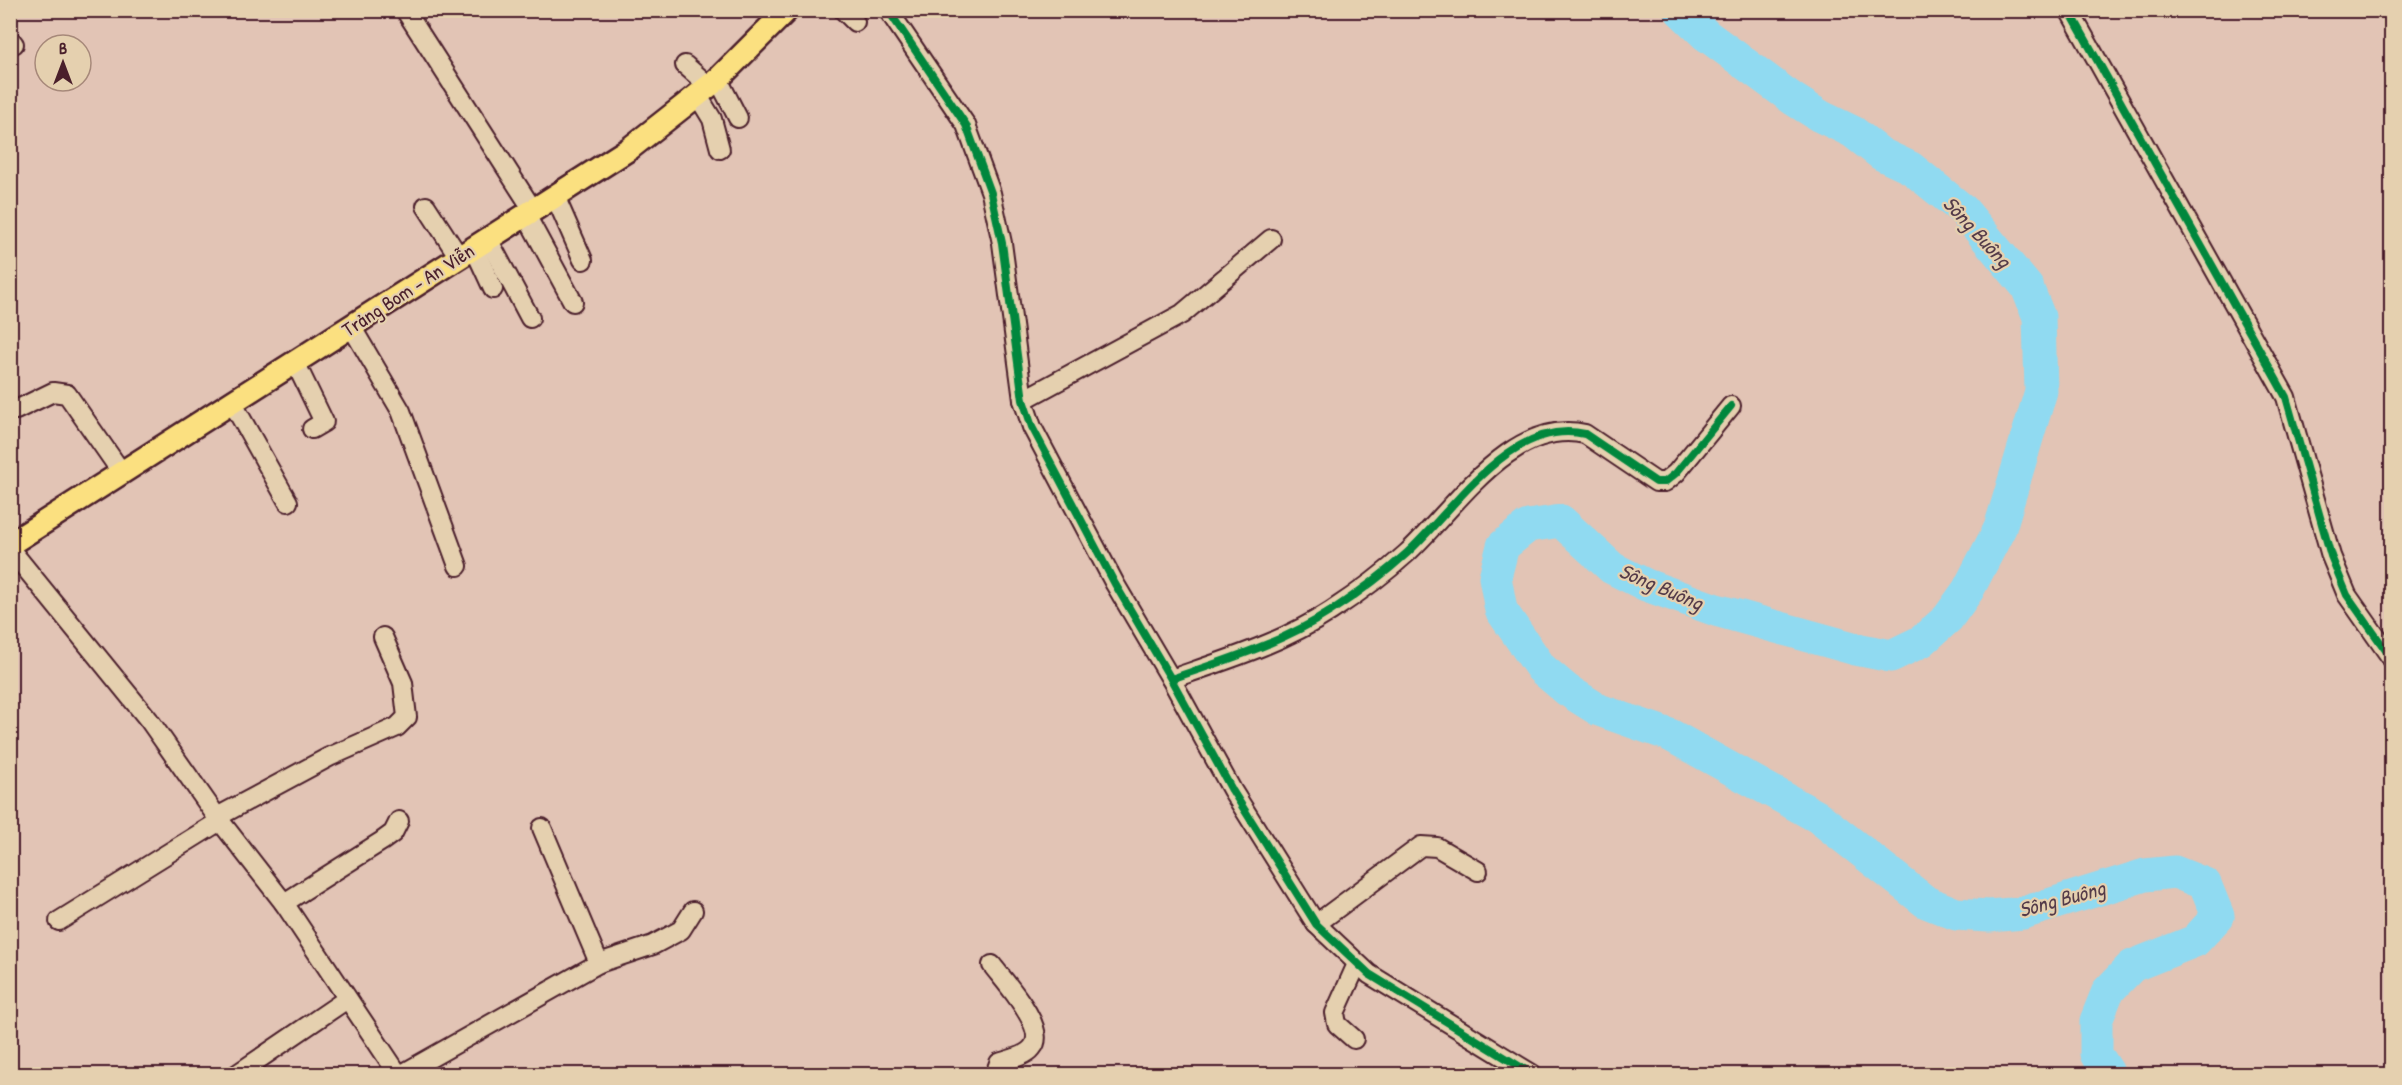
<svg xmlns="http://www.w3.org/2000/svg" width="2402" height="1085" font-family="'Patrick Hand',sans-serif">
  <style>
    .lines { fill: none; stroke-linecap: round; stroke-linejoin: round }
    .river { stroke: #90daf1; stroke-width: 33 }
    .minor-casing { stroke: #4a1f2b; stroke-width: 22 }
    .major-casing { stroke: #4a1f2b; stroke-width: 27 }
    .minor { stroke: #e5d0af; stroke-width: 18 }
    .major { stroke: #fbe080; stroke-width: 22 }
    .cycleway-casing { stroke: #e5d0af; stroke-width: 11 }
    .cycleway { stroke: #00873e; stroke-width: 8 }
    .labels { text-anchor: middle; stroke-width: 4.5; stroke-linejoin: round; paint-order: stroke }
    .street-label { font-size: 20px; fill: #4a1f2b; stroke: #e5d0af }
    .water-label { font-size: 21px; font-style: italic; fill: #543b49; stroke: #e5d0af }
  </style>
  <rect width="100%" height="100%" fill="#e2c4b5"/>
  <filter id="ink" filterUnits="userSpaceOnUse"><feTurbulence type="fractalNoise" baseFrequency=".0167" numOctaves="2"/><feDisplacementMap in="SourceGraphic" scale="12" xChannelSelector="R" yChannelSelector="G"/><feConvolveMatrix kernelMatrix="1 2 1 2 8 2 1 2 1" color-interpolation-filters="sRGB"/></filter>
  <g filter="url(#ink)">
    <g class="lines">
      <polyline class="river" points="1680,10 1706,35 1793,99 1820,116 1853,132 1881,154 1911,168 1963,210 2027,287 2039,317 2041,391 2000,528 1968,590 1948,618 1922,641 1891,656 1856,649 1716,610 1646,585 1612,568 1561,521 1528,526 1503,546 1495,577 1501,610 1541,668 1567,690 1599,710 1670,735 1818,817 1926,902 1956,914 1989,916 2023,913 2145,875 2175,872 2205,884 2218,916 2195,941 2132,966 2108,991 2096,1021 2096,1054 2109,1074"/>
      <defs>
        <g id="minor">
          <polyline points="405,10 533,210"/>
          <polyline points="843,10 855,22"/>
          <polyline points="888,10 966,125 991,193 1002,243 1023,400 1032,427 1115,584 1171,679 1232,790 1316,924 1369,974 1532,1074"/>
          <polyline points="2069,10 2286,397 2331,556 2347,595 2392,659"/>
          <polyline points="10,39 14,44"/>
          <polyline points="685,65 709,86"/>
          <polyline points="718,79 738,118"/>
          <polyline points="698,96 712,119 720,149"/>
          <polyline points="555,196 583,260"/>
          <polyline points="426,206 459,257"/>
          <polyline points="526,215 573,302"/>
          <polyline points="488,239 530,318"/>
          <polyline points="474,248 493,289"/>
          <polyline points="351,326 401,411 458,566"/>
          <polyline points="295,362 324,422 312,429"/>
          <polyline points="1023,400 1182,314 1271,239"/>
          <polyline points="232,402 288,502"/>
          <polyline points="16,410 53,392 67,394 122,473"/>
          <polyline points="10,549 149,720 217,817 284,903 398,1074"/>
          <path d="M1171,679C1226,660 1282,643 1331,611C1357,594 1384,574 1407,553C1454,510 1511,417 1585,434L1656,482H1665L1676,473L1731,406"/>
          <polyline points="217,817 329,757 397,727 407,717 403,683 383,637"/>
          <polyline points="542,828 599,963"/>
          <polyline points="284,903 382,841 393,833 399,821"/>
          <polyline points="59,921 220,821"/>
          <polyline points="1316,924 1421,846 1437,847 1478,871"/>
          <path d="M992,965C1004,981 1049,1029 1032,1048C1026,1056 1008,1060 999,1063L995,1074"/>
          <polyline points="1354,1039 1337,1024 1335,1013 1357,964"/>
          <polyline points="237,1074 347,999"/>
          <polyline points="402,1074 599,963 653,945 681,930 693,911"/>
        </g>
        <polyline id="major" points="10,544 629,149 718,79 787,10"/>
      </defs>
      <use href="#minor" class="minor-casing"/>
      <use href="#major" class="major-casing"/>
      <use href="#minor" class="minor"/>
      <use href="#major" class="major"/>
      <defs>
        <g id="cycleway">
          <polyline points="888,10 966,125 991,193 1002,243 1023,400 1032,427 1115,584 1171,679 1232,790 1316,924 1369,974 1532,1074"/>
          <polyline points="2069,10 2286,397 2331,556 2347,595 2392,659"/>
          <path d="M1171,679C1226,660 1282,643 1331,611C1357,594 1384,574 1407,553C1454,510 1511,417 1585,434L1656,482H1665L1676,473L1731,406"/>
        </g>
      </defs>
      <use href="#cycleway" class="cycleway-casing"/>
      <use href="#cycleway" class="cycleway"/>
    </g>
  </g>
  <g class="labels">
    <g class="street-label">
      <text transform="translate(408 290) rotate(-33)" y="7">Trảng Bom - An Viễn</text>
    </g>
    <g class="water-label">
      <text transform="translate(1977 232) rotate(47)" y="7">Sông Buông</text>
      <text transform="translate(1661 587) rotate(23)" y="7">Sông Buông</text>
      <text transform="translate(2062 899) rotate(-15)" y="7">Sông Buông</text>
    </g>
  </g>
  <rect width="2402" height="1085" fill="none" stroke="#e5d0af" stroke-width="36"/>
  <rect x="18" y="18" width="2366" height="1049" fill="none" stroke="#4a1f2b" stroke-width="2" filter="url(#ink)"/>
  <g transform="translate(63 63)"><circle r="28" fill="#e5d0af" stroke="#a7897a" stroke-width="1.5"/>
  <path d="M0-4.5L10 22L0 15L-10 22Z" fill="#4a1f2b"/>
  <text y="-9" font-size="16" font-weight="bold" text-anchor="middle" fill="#4a1f2b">B</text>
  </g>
</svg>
